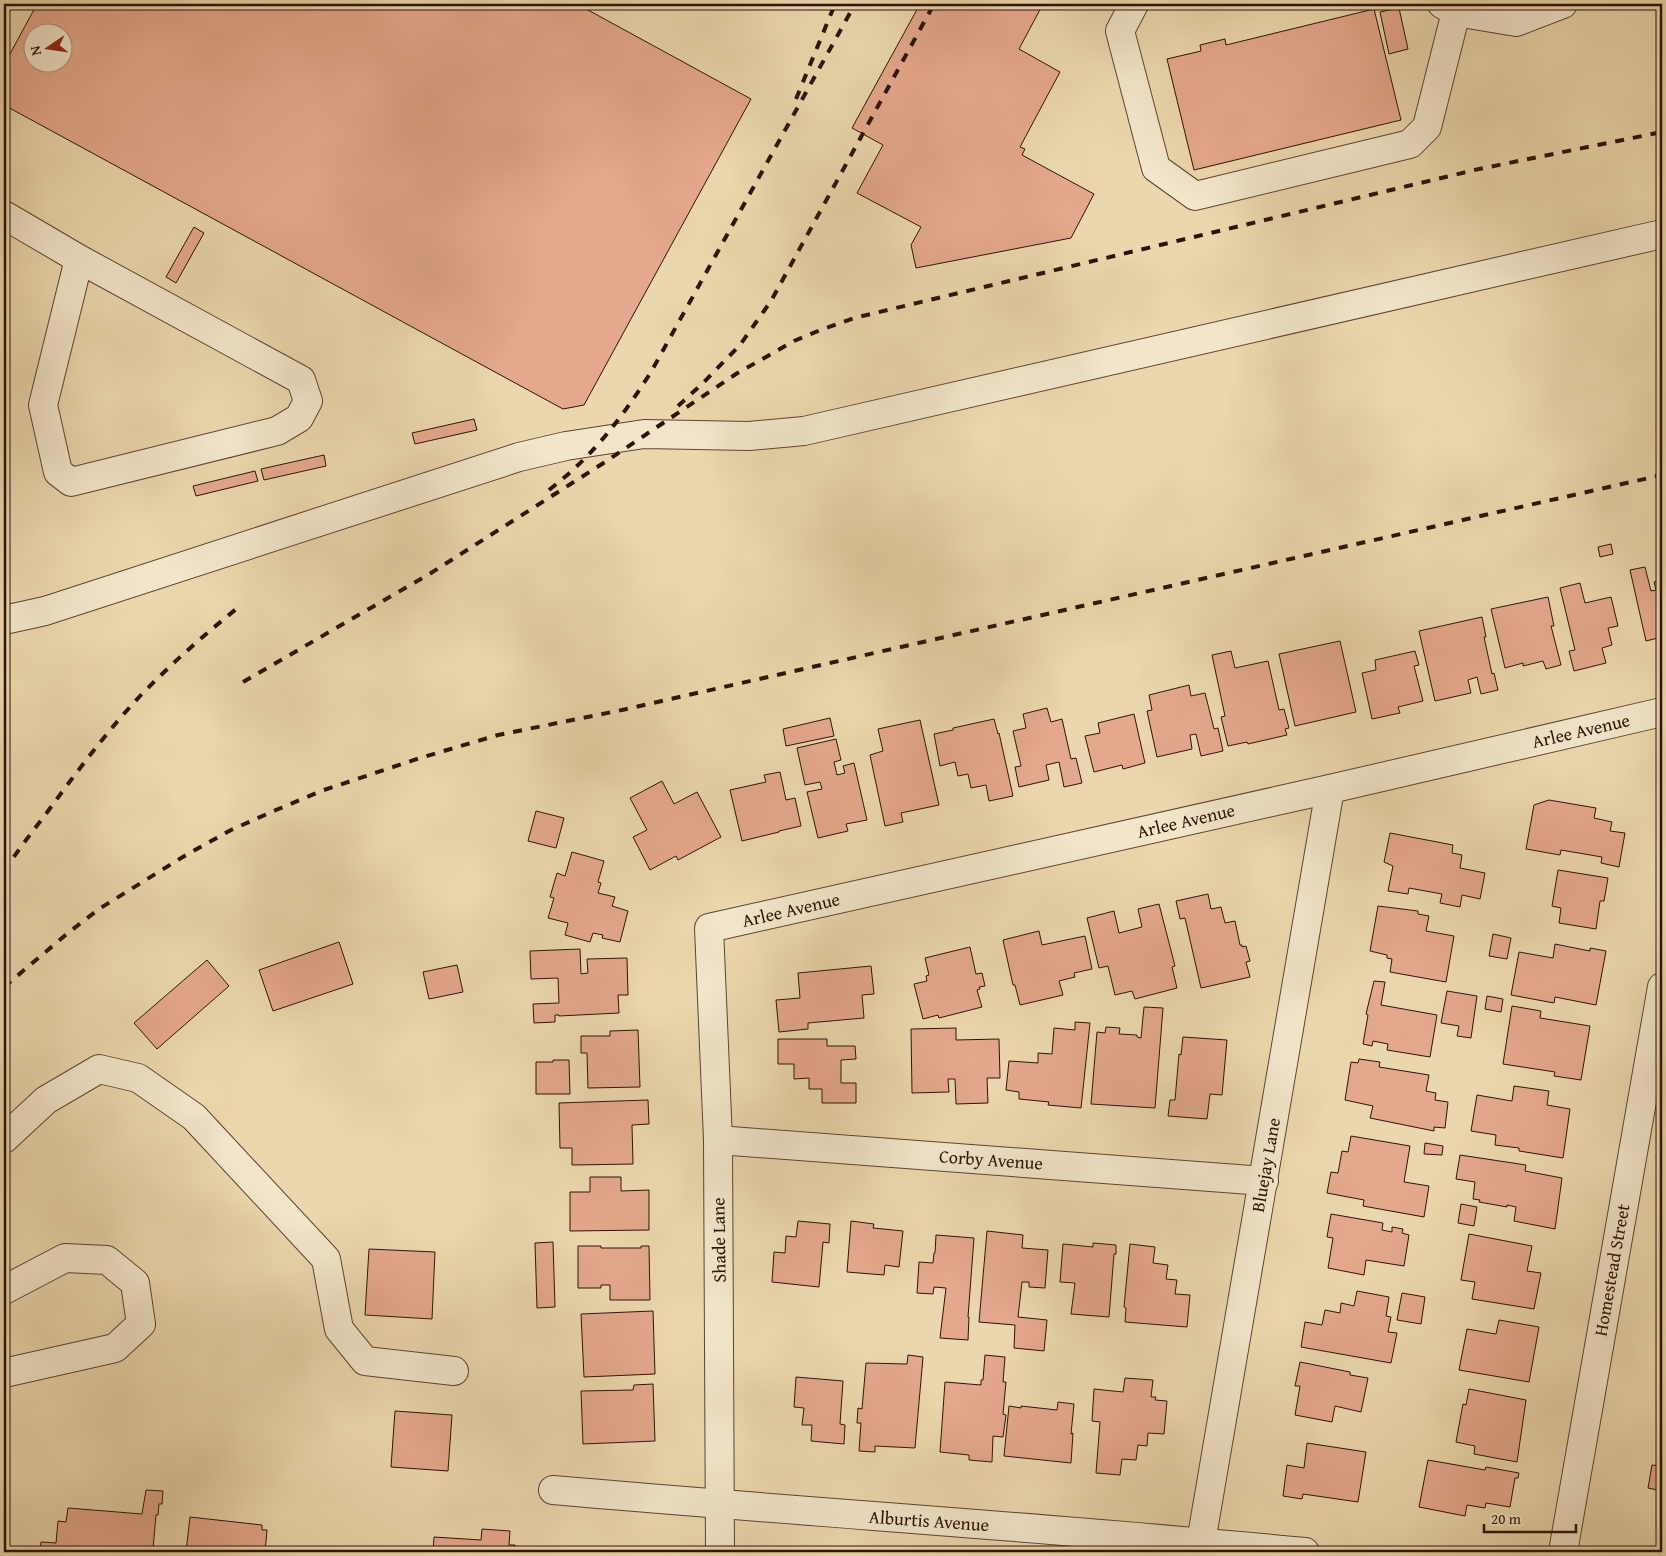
<svg xmlns="http://www.w3.org/2000/svg" width="1666" height="1556" font-family="'Gentium Book Plus',serif">
  <style>
    .building { fill: #e4a88c; stroke: #2d1307; fill-rule: evenodd }
    .lines { fill: none; stroke-linecap: round; stroke-linejoin: round }
    .minor-casing { stroke: #5c4430; stroke-width: 30 }
    .minor { stroke: #f2e5ca; stroke-width: 28 }
    .rail { stroke: #2d1307; stroke-width: 4; stroke-dasharray: 9 9; stroke-linecap: butt }
    .labels { text-anchor: middle; stroke-width: 4; stroke-linejoin: round; paint-order: stroke }
    .street-label { font-size: 18px; fill: #2d1307; stroke: #f2e5ca }
  </style>
  <rect width="100%" height="100%" fill="#ebd7ad"/>
  <filter id="stains"><feTurbulence type="fractalNoise" baseFrequency=".004" numOctaves="4"/><feColorMatrix values="0 0 0 0 .2 0 0 0 0 .09 0 0 0 0 .02 0 0 0 .5 -.17"/></filter>
  <radialGradient id="worn" r=".72"><stop offset=".6" stop-color="#630" stop-opacity="0"/><stop offset="1" stop-color="#630" stop-opacity=".3"/></radialGradient>
  <g class="building">
    <path d="M37,4H577L751,99L584,405L563,409L4,105V65ZM32,32H62V62H32Z"/>
    <polygon points="920,4 1043,4 1019,49 1060,72 1020,147 1025,149 1022,155 1094,194 1071,238 916,268 911,245 921,227 857,193 883,145 852,128"/>
    <polygon points="1399,8 1408,49 1389,54 1380,12"/>
    <polygon points="1374,9 1401,120 1194,170 1167,59 1201,51 1200,45 1225,39 1226,45"/>
    <polygon points="194,227 204,233 176,283 166,277"/>
    <polygon points="474,419 477,430 415,444 412,433"/>
    <polygon points="324,455 326,466 264,480 261,469"/>
    <polygon points="255,471 258,481 196,496 193,486"/>
    <polygon points="1611,544 1613,554 1600,557 1598,547"/>
    <polygon points="1662,555 1662,580 1657,556"/>
    <polygon points="1645,567 1651,591 1656,590 1654,582 1662,580 1662,637 1646,641 1630,570"/>
    <polygon points="1580,583 1585,603 1611,597 1618,626 1608,628 1612,645 1602,648 1606,663 1574,671 1569,651 1575,650 1560,588"/>
    <polygon points="1548,597 1554,626 1551,626 1561,665 1546,669 1543,661 1523,666 1523,663 1505,668 1491,609"/>
    <polygon points="1482,617 1486,637 1484,637 1492,674 1494,673 1498,690 1481,694 1477,677 1468,680 1471,693 1435,701 1419,631"/>
    <polygon points="1340,641 1356,712 1295,726 1279,654"/>
    <polygon points="1231,651 1235,668 1268,661 1279,710 1284,709 1289,728 1285,729 1287,735 1248,744 1247,742 1228,746 1221,717 1225,716 1212,655"/>
    <polygon points="1415,651 1419,665 1414,666 1423,701 1398,707 1400,713 1372,719 1362,673 1376,670 1375,660"/>
    <polygon points="1189,685 1191,696 1205,693 1214,729 1218,728 1223,751 1201,756 1196,734 1190,735 1192,749 1157,757 1147,711 1152,710 1149,695"/>
    <polygon points="1047,708 1051,722 1062,719 1071,759 1076,758 1082,783 1064,787 1059,762 1046,765 1049,780 1019,787 1015,767 1021,766 1013,731 1026,728 1023,714"/>
    <polygon points="1134,714 1145,763 1123,769 1122,765 1094,772 1085,736 1100,733 1098,723"/>
    <polygon points="830,718 834,736 786,746 783,729"/>
    <polygon points="994,719 998,734 999,733 1013,796 989,801 986,785 971,788 968,774 958,776 955,762 940,766 934,734 953,730 953,728"/>
    <polygon points="920,720 939,805 901,813 903,822 885,826 870,755 883,751 878,729"/>
    <polygon points="836,739 841,760 834,762 837,775 845,773 843,766 854,763 867,820 846,824 848,831 818,838 807,792 822,789 820,782 805,785 797,748"/>
    <polygon points="780,772 786,800 795,798 801,826 779,831 779,832 742,841 730,790 766,782 764,775"/>
    <polygon points="662,781 674,804 697,792 721,837 678,860 676,856 650,870 633,837 647,830 630,798"/>
    <polygon points="1549,800 1596,808 1594,818 1612,822 1610,831 1625,833 1619,867 1601,863 1602,857 1561,850 1560,855 1526,849 1534,805"/>
    <polygon points="536,811 564,818 556,848 528,841"/>
    <polygon points="1390,833 1453,845 1452,853 1462,855 1460,868 1485,873 1480,899 1462,895 1460,907 1440,903 1442,894 1409,888 1408,894 1388,891 1393,866 1384,862"/>
    <polygon points="572,852 604,861 598,882 601,883 598,893 615,897 612,906 628,911 620,942 602,938 603,935 593,933 590,942 565,935 568,923 548,918 554,898 550,897 557,873 565,876"/>
    <polygon points="1558,870 1608,878 1604,901 1600,901 1596,929 1559,923 1561,908 1552,906"/>
    <polygon points="1208,894 1211,909 1221,907 1225,923 1235,921 1240,945 1242,945 1242,947 1246,946 1250,961 1246,962 1250,977 1201,988 1185,918 1180,919 1176,901"/>
    <polygon points="1159,904 1175,966 1172,967 1177,988 1135,999 1132,991 1115,995 1108,966 1099,968 1087,918 1114,911 1119,933 1142,927 1138,909"/>
    <polygon points="1378,906 1418,911 1418,914 1429,916 1426,931 1454,936 1446,982 1390,972 1392,959 1387,958 1387,955 1370,951"/>
    <polygon points="1039,931 1042,945 1085,936 1092,969 1074,973 1075,977 1059,981 1063,995 1020,1005 1015,985 1013,985 1003,940"/>
    <polygon points="1493,934 1511,938 1507,959 1489,956"/>
    <polygon points="339,942 353,984 273,1011 259,970"/>
    <polygon points="1555,944 1590,951 1590,948 1606,951 1596,1005 1555,997 1554,1003 1511,995 1519,952 1553,958"/>
    <polygon points="970,947 976,974 982,973 985,986 979,987 980,989 977,990 982,1007 939,1018 938,1015 923,1019 914,984 927,981 926,976 929,975 925,958"/>
    <polygon points="580,949 581,974 588,973 587,959 627,958 628,995 618,995 619,1013 559,1016 559,1015 555,1015 555,1022 534,1023 533,1004 559,1003 558,978 531,979 530,951"/>
    <polygon points="207,960 229,986 157,1049 134,1023"/>
    <polygon points="457,965 463,992 429,999 423,972"/>
    <polygon points="871,966 874,994 862,995 864,1018 808,1023 808,1029 779,1032 776,1000 800,998 798,973"/>
    <polygon points="1374,981 1385,982 1381,1005 1437,1015 1430,1057 1387,1050 1388,1044 1373,1041 1372,1046 1363,1044 1368,1015 1366,1014"/>
    <polygon points="1447,991 1477,996 1471,1038 1457,1036 1459,1026 1441,1023"/>
    <polygon points="1487,996 1503,999 1501,1012 1485,1009"/>
    <polygon points="1512,1006 1541,1011 1540,1018 1590,1026 1581,1080 1554,1076 1555,1072 1503,1064"/>
    <polygon points="1144,1007 1163,1008 1155,1108 1091,1104 1097,1032 1105,1033 1106,1027 1120,1028 1119,1034 1137,1035 1137,1037 1141,1038"/>
    <polygon points="1075,1022 1090,1023 1081,1108 1048,1105 1049,1102 1019,1099 1019,1092 1006,1090 1009,1061 1038,1063 1038,1053 1052,1054 1054,1028 1075,1030"/>
    <polygon points="956,1028 956,1040 999,1039 1000,1078 987,1078 988,1103 956,1104 955,1079 948,1079 949,1092 912,1093 911,1029"/>
    <polygon points="638,1030 640,1087 588,1088 587,1053 581,1053 581,1036 610,1036 610,1031"/>
    <polygon points="1183,1037 1227,1040 1222,1095 1210,1094 1207,1119 1168,1116 1170,1100 1175,1100 1179,1054 1181,1055"/>
    <polygon points="778,1039 827,1039 827,1046 855,1046 856,1059 841,1060 841,1083 856,1083 856,1103 822,1103 822,1089 809,1089 809,1078 794,1079 794,1064 778,1064"/>
    <polygon points="1359,1059 1380,1062 1379,1067 1429,1075 1426,1091 1436,1093 1435,1100 1448,1102 1445,1128 1434,1127 1434,1131 1370,1118 1373,1106 1345,1100 1351,1062 1358,1063"/>
    <polygon points="553,1060 569,1060 570,1094 536,1094 536,1062 553,1062"/>
    <polygon points="1514,1086 1549,1091 1547,1105 1570,1109 1563,1158 1519,1151 1519,1148 1495,1145 1496,1135 1471,1131 1477,1095 1512,1101"/>
    <polygon points="648,1100 649,1124 632,1125 633,1164 572,1165 572,1148 560,1148 559,1103"/>
    <polygon points="1351,1136 1410,1146 1404,1182 1429,1186 1424,1217 1363,1206 1364,1200 1327,1193 1331,1172 1338,1173 1342,1151 1348,1152"/>
    <polygon points="1425,1143 1443,1146 1442,1155 1424,1154"/>
    <polygon points="1460,1155 1526,1165 1525,1171 1562,1178 1555,1229 1514,1221 1516,1207 1507,1205 1507,1207 1479,1202 1480,1200 1473,1199 1475,1182 1456,1179"/>
    <polygon points="590,1177 621,1177 621,1191 649,1190 649,1230 570,1231 570,1192 590,1192"/>
    <polygon points="1461,1204 1477,1207 1474,1226 1458,1223"/>
    <polygon points="1331,1214 1383,1223 1382,1230 1392,1232 1392,1227 1403,1229 1402,1233 1409,1235 1404,1266 1366,1260 1364,1275 1328,1268 1333,1238 1327,1237"/>
    <polygon points="798,1221 830,1224 829,1243 823,1242 819,1287 772,1282 774,1252 785,1253 786,1236 796,1237"/>
    <polygon points="851,1221 874,1224 873,1228 903,1231 899,1267 885,1265 884,1275 847,1272"/>
    <polygon points="987,1231 1023,1235 1022,1248 1048,1250 1045,1288 1029,1287 1029,1282 1022,1282 1018,1317 1047,1320 1044,1351 1014,1348 1015,1325 979,1322"/>
    <polygon points="1469,1234 1532,1246 1527,1271 1541,1273 1534,1309 1472,1299 1475,1282 1461,1280"/>
    <polygon points="936,1235 974,1238 968,1317 969,1317 968,1340 940,1338 946,1288 934,1287 933,1294 917,1293 919,1262 933,1263 934,1253 935,1253"/>
    <polygon points="553,1242 555,1307 537,1308 535,1243"/>
    <polygon points="1093,1243 1116,1245 1116,1254 1114,1254 1109,1317 1071,1314 1075,1283 1060,1282 1063,1244 1093,1247"/>
    <polygon points="1130,1244 1155,1247 1153,1263 1168,1265 1166,1279 1177,1280 1175,1294 1190,1295 1187,1327 1125,1322 1126,1308 1124,1307"/>
    <polygon points="578,1246 601,1246 601,1248 641,1248 641,1246 649,1246 650,1300 610,1300 610,1285 601,1285 601,1288 578,1288"/>
    <polygon points="369,1249 435,1252 432,1319 365,1315"/>
    <polygon points="1357,1291 1389,1297 1386,1316 1391,1317 1388,1332 1397,1333 1391,1363 1301,1347 1305,1322 1322,1325 1325,1310 1340,1313 1341,1303 1354,1306"/>
    <polygon points="1402,1293 1425,1297 1421,1324 1397,1320"/>
    <polygon points="653,1311 655,1374 584,1377 581,1314"/>
    <polygon points="1499,1320 1539,1327 1529,1382 1459,1370 1467,1329 1496,1334"/>
    <polygon points="908,1355 923,1357 915,1448 875,1446 875,1452 859,1451 861,1423 857,1423 858,1408 862,1409 866,1363 907,1364"/>
    <polygon points="985,1355 1005,1357 1003,1382 1006,1382 1003,1414 1006,1415 1003,1437 993,1436 992,1462 969,1460 969,1455 940,1452 945,1382 981,1385 981,1380 983,1380"/>
    <polygon points="1300,1362 1350,1372 1350,1375 1368,1378 1361,1412 1335,1406 1332,1422 1295,1415 1300,1386 1295,1386"/>
    <polygon points="796,1377 843,1381 840,1424 845,1425 844,1444 811,1441 812,1425 802,1425 804,1408 794,1407"/>
    <polygon points="1125,1378 1153,1380 1151,1397 1156,1397 1155,1400 1167,1401 1164,1434 1148,1433 1147,1446 1138,1445 1136,1460 1122,1459 1120,1475 1096,1473 1100,1422 1092,1421 1094,1389 1123,1392"/>
    <polygon points="653,1384 655,1441 583,1444 581,1391 633,1390 634,1385"/>
    <polygon points="1469,1389 1526,1400 1517,1462 1474,1454 1475,1446 1456,1442 1463,1404 1466,1405"/>
    <polygon points="1058,1402 1074,1404 1071,1434 1073,1433 1071,1463 1004,1456 1009,1406 1021,1408 1021,1406 1057,1410"/>
    <polygon points="395,1411 452,1415 448,1471 391,1467"/>
    <polygon points="1661,1426 1662,1426 1662,1452 1657,1451"/>
    <polygon points="1307,1443 1366,1452 1358,1502 1303,1494 1302,1499 1283,1496 1287,1465 1304,1468"/>
    <polygon points="1428,1460 1485,1470 1486,1467 1519,1473 1518,1478 1515,1478 1510,1507 1486,1503 1485,1508 1467,1505 1465,1516 1419,1507"/>
    <polygon points="1652,1465 1662,1466 1662,1491 1648,1488"/>
    <polygon points="146,1490 163,1491 162,1504 159,1504 158,1515 156,1515 153,1549 138,1548 138,1552 40,1552 41,1542 56,1543 58,1521 66,1522 68,1508 142,1514"/>
    <polygon points="190,1517 262,1525 262,1530 267,1530 265,1552 186,1552"/>
    <polygon points="482,1529 510,1531 509,1545 515,1545 515,1552 433,1552 434,1537 481,1540"/>
  </g>
  <g class="lines">
    <defs>
      <g id="minor">
        <polyline points="1134,4 1120,31 1156,168 1195,196 1410,144 1427,127 1456,12"/>
        <polyline points="1442,4 1456,12 1516,22 1563,4"/>
        <polyline points="4,215 79,259 301,380 308,401 299,418 277,431 71,482 58,472 43,405 79,259"/>
        <polyline points="4,620 45,611 519,457 566,446 644,434 749,436 804,431 1662,234"/>
        <polyline points="4,1139 46,1100 99,1069 138,1078 194,1117 326,1259 339,1329 365,1361 454,1371"/>
        <polyline points="718,1140 1264,1181"/>
        <polyline points="4,1290 65,1258 107,1260 135,1283 141,1324 115,1348 4,1373"/>
        <path d="M553,1490C804,1512 1055,1528 1305,1552"/>
        <polyline points="1201,1542 1330,789"/>
        <polyline points="720,1552 718,1140 709,928 1330,789 1662,712"/>
        <polyline points="1563,1552 1662,987"/>
      </g>
    </defs>
    <use href="#minor" class="minor-casing"/>
    <use href="#minor" class="minor"/>
    <g class="rail">
      <polyline points="796,99 835,4"/>
      <polyline points="678,406 702,384 740,345 771,301 934,4"/>
      <path d="M549,490C594,455 621,419 651,372L855,4"/>
      <polyline points="243,682 431,573 602,464 736,374 794,341 823,329 854,318 1479,169 1662,132"/>
      <path d="M4,872C18,849 35,829 51,807C79,769 108,730 141,695C172,663 205,634 240,606"/>
      <polyline points="4,987 68,933 99,909 186,855 231,830 276,810 321,791 420,758 498,735 622,710 1662,475"/>
    </g>
  </g>
  <g class="labels">
    <g class="street-label">
      <text transform="translate(1581 731) rotate(-13)" y="6">Arlee Avenue</text>
      <text transform="translate(1186 821) rotate(-13)" y="6">Arlee Avenue</text>
      <text transform="translate(791 910) rotate(-13)" y="6">Arlee Avenue</text>
      <text transform="translate(991 1160) rotate(4)" y="6">Corby Avenue</text>
      <text transform="translate(1266 1165) rotate(-80)" y="6">Bluejay Lane</text>
      <text transform="translate(719 1240) rotate(-91)" y="6">Shade Lane</text>
      <text transform="translate(1612 1270) rotate(-80)" y="6">Homestead Street</text>
      <text transform="translate(929 1521) rotate(4)" y="6">Alburtis Avenue</text>
    </g>
  </g>
  <rect width="1666" height="1556" fill="none" stroke="#ebd7ad" stroke-width="20"/>
  <rect x="5" y="5" width="1656" height="1546" fill="none" stroke="#2d1307" stroke-width="2.5"/>
  <rect x="10" y="10" width="1646" height="1536" fill="none" stroke="#2d1307"/>
  <g transform="translate(48 48) rotate(257)"><circle r="24" fill="#f2e5ca" stroke="#a3917c"/>
  <path d="M0-4L9 19L0 12L-9 19Z" fill="#8f2418"/>
  <text y="-8" font-size="14" font-weight="bold" text-anchor="middle" fill="#2d1307">N</text>
  </g>
  <path d="M1484 1524v8h92v-8" fill="none" stroke="#2d1307" stroke-width="2.5"/>
  <text x="1491" y="1524" font-size="15" fill="#2d1307" stroke="#f2e5ca" stroke-width="4" paint-order="stroke">20 m</text>
  <rect width="100%" height="100%" filter="url(#stains)"/>
  <rect width="100%" height="100%" fill="url(#worn)"/>
</svg>
